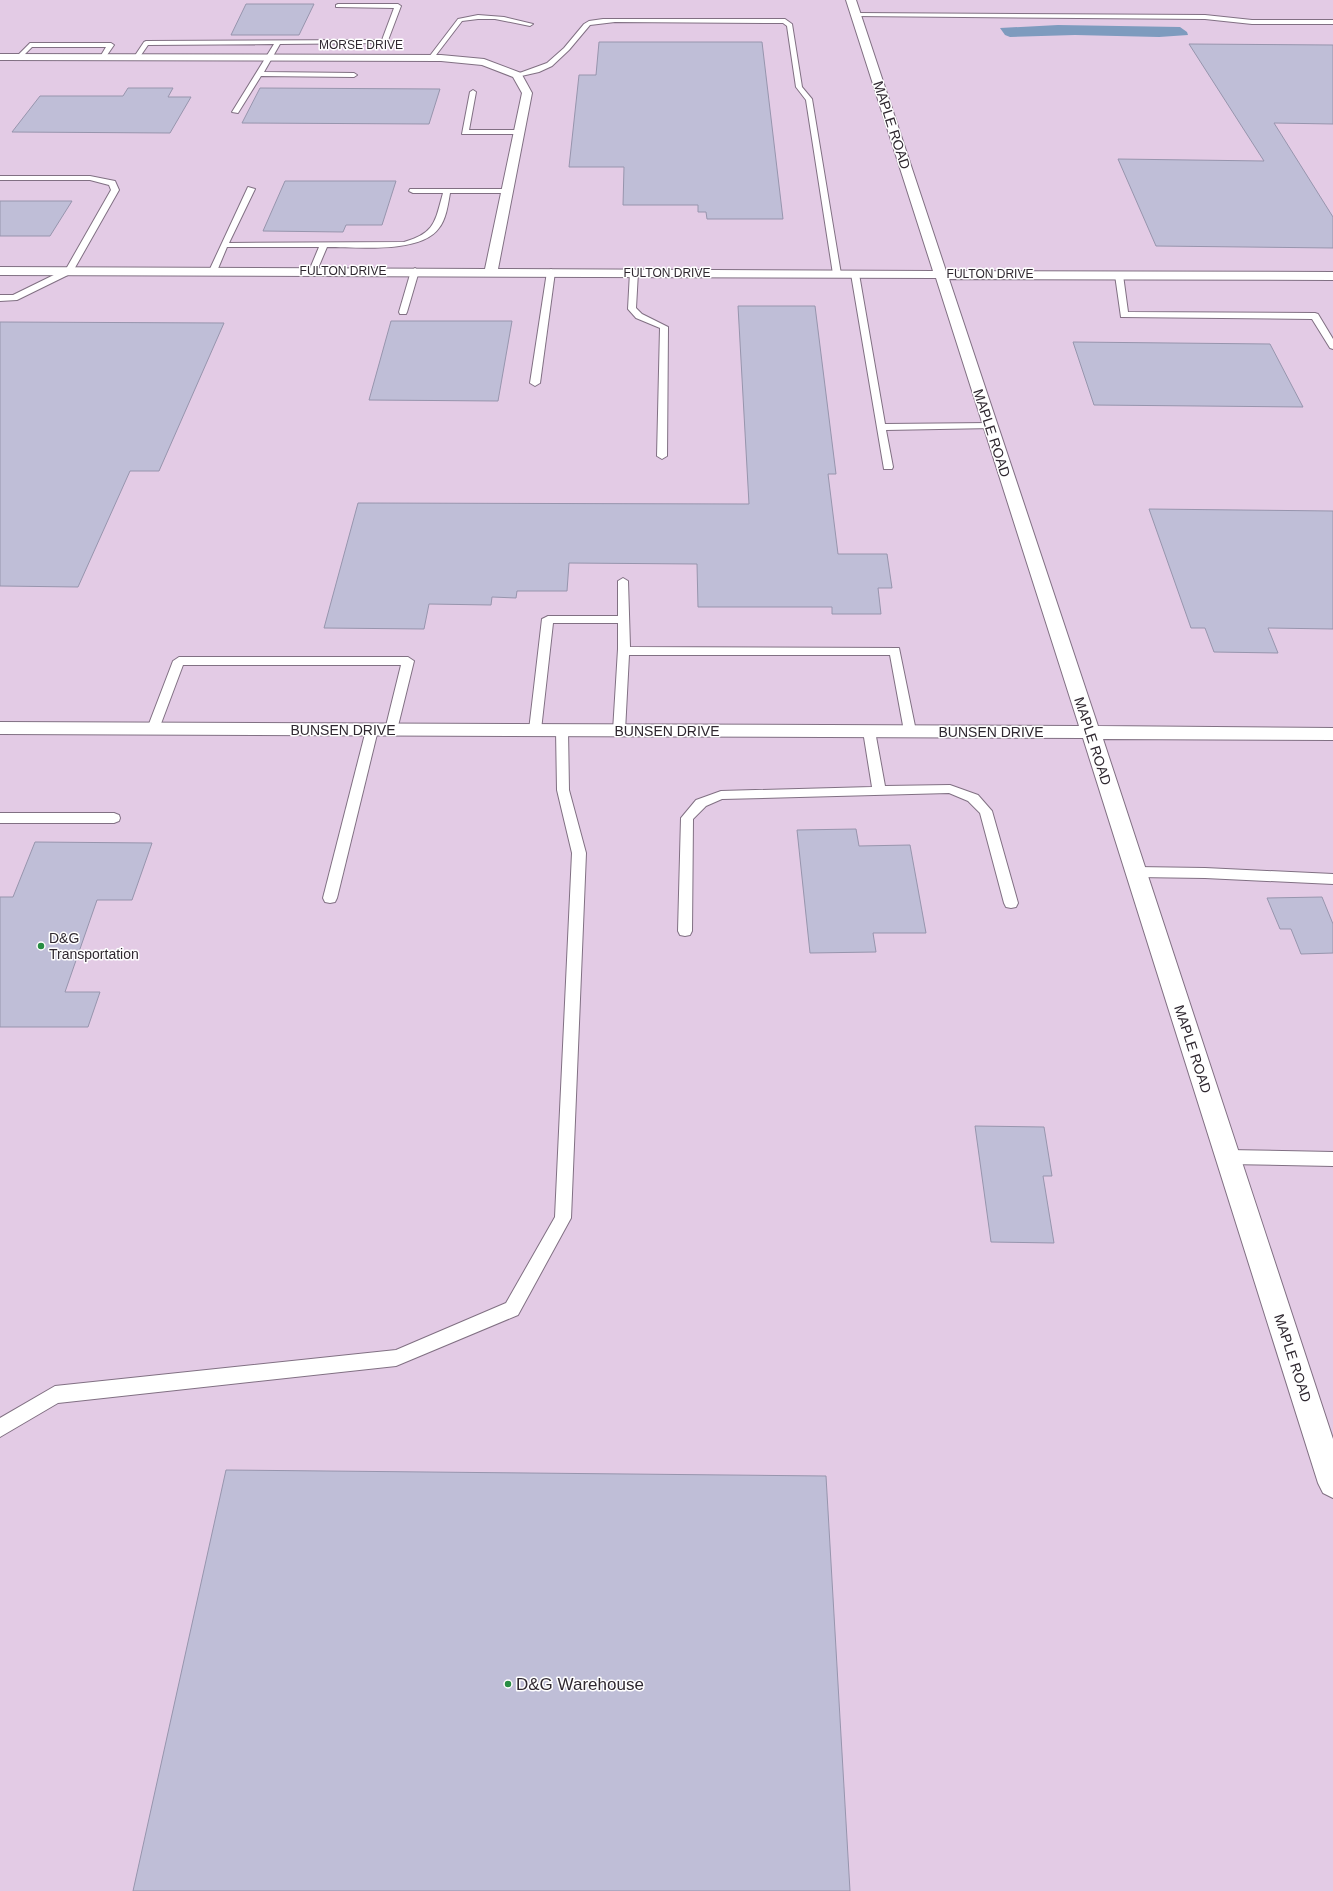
<svg xmlns="http://www.w3.org/2000/svg" width="1333" height="1891" font-family="Arial,sans-serif">
  <style>
    .built { fill: #e3cbe5 }
    .water { fill: #7e9bbe }
    .building { fill: #bfbed7; stroke: #9795ad }
    .lines { fill: none; stroke-linecap: round; stroke-linejoin: round }
    .lane-casing { stroke: #817083; stroke-width: 2 }
    .street-casing { stroke: #817083; stroke-width: 2 }
    .lane { fill: #fff; fill-rule: evenodd }
    .street { fill: #fff; fill-rule: evenodd }
    .poi-dot { fill: #288d43; stroke: #fff; stroke-width: 1.5 }
    .labels { text-anchor: middle; stroke-width: 3; stroke-linejoin: round; paint-order: stroke }
    .far-street-label { font-size: 12px; fill: #2f2830; stroke: #fff }
    .street-label { font-size: 14px; fill: #2f2830; stroke: #fff }
    .poi-label { font-size: 14px; fill: #2f2830; stroke: #fff; text-anchor: start }
    .near-poi-label { font-size: 17px; fill: #2f2830; stroke: #fff; text-anchor: start }
  </style>
  <rect width="100%" height="100%" fill="#edd9ef"/>
  <rect class="built" x="0" y="0" width="1333" height="1891"/>
  <polygon class="water" points="1058,25 1180,27 1187,32 1188,35 1159,37 1075,35 1010,37 1005,35 1000,28"/>
  <g class="building">
    <polygon points="246,4 314,4 299,35 231,35"/>
    <polygon points="599,42 762,42 783,219 707,219 706,212 698,212 698,205 623,205 624,167 569,167 579,75 596,75"/>
    <polygon points="1189,44 1333,45 1333,124 1274,123 1333,217 1333,248 1156,246 1118,159 1264,161"/>
    <polygon points="128,88 173,88 168,97 191,97 170,133 12,132 40,96 123,96"/>
    <polygon points="260,88 440,89 429,124 242,123"/>
    <polygon points="285,181 396,181 382,225 346,225 343,232 263,231"/>
    <polygon points="0,201 72,201 50,236 0,236"/>
    <polygon points="738,306 815,306 836,474 828,474 838,554 887,554 892,588 878,588 881,614 832,614 832,607 698,607 697,564 569,563 567,591 517,591 516,598 492,597 491,605 429,604 424,629 324,628 358,503 749,504"/>
    <polygon points="391,321 512,321 498,401 369,400"/>
    <polygon points="0,322 224,323 159,471 130,471 78,587 0,586"/>
    <polygon points="1073,342 1270,344 1303,407 1094,405"/>
    <polygon points="1149,509 1333,511 1333,629 1268,628 1278,653 1214,652 1205,628 1191,628"/>
    <polygon points="856,829 859,846 910,845 926,933 873,933 876,952 810,953 797,830"/>
    <polygon points="35,842 152,843 132,900 97,900 65,992 100,992 88,1027 0,1027 0,897 13,897"/>
    <polygon points="1322,897 1333,924 1333,953 1301,954 1291,929 1280,929 1267,898"/>
    <polygon points="975,1126 1044,1127 1052,1176 1043,1176 1054,1243 991,1242"/>
    <polygon points="226,1470 826,1476 850,1891 133,1891"/>
  </g>
  <g class="lines">
    <defs>
      <g id="lane">
        <polygon points="338,4 398,4 401,6 387,43 280,44 264,72 354,73 357,75 354,77 261,76 238,113 232,112 274,44 148,45 139,58 134,57 144,42 146,41 382,40 394,8 336,7 336,5"/>
        <polygon points="856,13 1205,15 1252,20 1333,20 1333,24 1252,24 1205,19 854,16 854,14"/>
        <polygon points="478,15 504,17 533,24 530,26 495,19 478,19 462,21 433,59 429,59 429,57 458,19"/>
        <polygon points="603,19 785,19 792,24 802,87 812,99 841,274 840,276 837,277 833,274 806,100 796,87 787,26 783,23 615,22 590,25 569,50 552,66 539,72 517,77 514,75 547,63 564,48 584,24 589,21"/>
        <polygon points="30,43 111,43 114,45 105,58 103,59 100,57 106,47 32,47 21,58 17,58 17,56"/>
        <polygon points="473,90 476,92 469,130 522,130 522,134 462,134 470,92"/>
        <polygon points="0,176 90,176 115,181 119,190 72,273 17,300 0,301 0,295 13,295 66,269 111,190 109,185 90,180 0,180"/>
        <path d="M248,187L255,189L229,243L404,242C435,233 435,222 443,193H413L409,191L410,189H507L511,191L507,193H450C448,205 446,219 439,228C421,254 356,247 327,247L316,273L313,274L309,271L319,247H227L217,271L213,274L210,273L209,271Z"/>
        <polygon points="415,268 419,271 407,312 406,314 400,314 399,312 411,271"/>
        <polygon points="551,269 555,272 540,383 535,386 530,383 547,272"/>
        <polygon points="634,269 638,272 636,308 642,314 668,327 667,456 662,459 657,456 660,328 636,318 628,309 630,272"/>
        <polygon points="855,271 859,274 885,424 990,423 993,424 995,426 993,428 886,430 893,467 892,469 884,469 851,274"/>
        <polygon points="1119,272 1123,275 1128,312 1315,313 1318,314 1333,339 1333,349 1330,348 1312,319 1121,317 1115,275"/>
        <polygon points="623,578 628,581 630,647 899,648 916,731 914,734 906,734 904,731 890,655 629,655 625,731 623,734 615,734 613,731 618,649 618,623 553,623 541,730 539,733 531,733 529,730 542,619 548,616 618,616 618,581"/>
        <polygon points="179,657 408,657 414,661 397,730 395,733 387,733 385,730 401,665 183,665 159,729 157,732 149,732 147,729 173,661"/>
        <polygon points="372,726 376,727 378,730 337,898 335,902 330,903 325,902 323,898 366,730 368,727"/>
        <polygon points="562,726 566,727 568,730 569,790 586,853 571,1218 518,1315 396,1366 58,1403 0,1437 0,1418 55,1386 396,1350 506,1303 555,1217 572,853 557,790 556,730 558,727"/>
        <polygon points="869,727 873,728 875,731 885,786 950,785 978,795 992,811 1018,903 1016,907 1011,908 1006,907 1004,903 980,813 968,801 949,793 722,799 706,806 693,819 692,931 690,935 685,936 680,935 678,931 681,818 696,800 721,791 872,787 863,731 865,728"/>
        <polygon points="0,813 114,813 119,815 120,818 119,821 114,823 0,823"/>
        <polygon points="1136,867 1205,868 1333,874 1333,884 1205,878 1136,877 1131,875 1129,872 1131,869"/>
        <polygon points="1228,1150 1333,1152 1333,1166 1228,1164 1222,1162 1220,1157 1222,1152"/>
      </g>
      <polygon id="street" points="846,0 856,0 946,271 1333,272 1333,280 949,279 1098,726 1333,728 1333,740 1103,739 1333,1439 1333,1498 1323,1493 1318,1483 1083,738 0,734 0,722 1079,726 936,278 0,275 0,267 485,269 522,93 513,77 482,65 441,61 0,60 0,54 441,55 484,59 521,73 532,93 498,269 933,271"/>
    </defs>
    <use href="#lane" class="lane-casing"/>
    <use href="#street" class="street-casing"/>
    <use href="#lane" class="lane"/>
    <use href="#street" class="street"/>
  </g>
  <g class="poi-dot">
    <circle cx="41" cy="946" r="4"/>
    <circle cx="508" cy="1684" r="4"/>
  </g>
  <g class="labels">
    <g class="far-street-label">
      <text x="361" y="49">MORSE DRIVE</text>
      <text x="343" y="275">FULTON DRIVE</text>
      <text x="667" y="277">FULTON DRIVE</text>
      <text x="990" y="278">FULTON DRIVE</text>
    </g>
    <g class="street-label">
      <text transform="translate(892 125) rotate(72)" y="5">MAPLE ROAD</text>
      <text transform="translate(992 433) rotate(72)" y="5">MAPLE ROAD</text>
      <text x="343" y="735">BUNSEN DRIVE</text>
      <text x="667" y="736">BUNSEN DRIVE</text>
      <text x="991" y="737">BUNSEN DRIVE</text>
      <text transform="translate(1093 741) rotate(72)" y="5">MAPLE ROAD</text>
      <text transform="translate(1193 1049) rotate(72)" y="5">MAPLE ROAD</text>
      <text transform="translate(1293 1358) rotate(72)" y="5">MAPLE ROAD</text>
    </g>
    <g class="poi-label">
      <text x="49" y="943">D&amp;G<tspan x="49" dy="16">Transportation</tspan></text>
    </g>
    <g class="near-poi-label">
      <text x="516" y="1690">D&amp;G Warehouse</text>
    </g>
  </g>
</svg>
